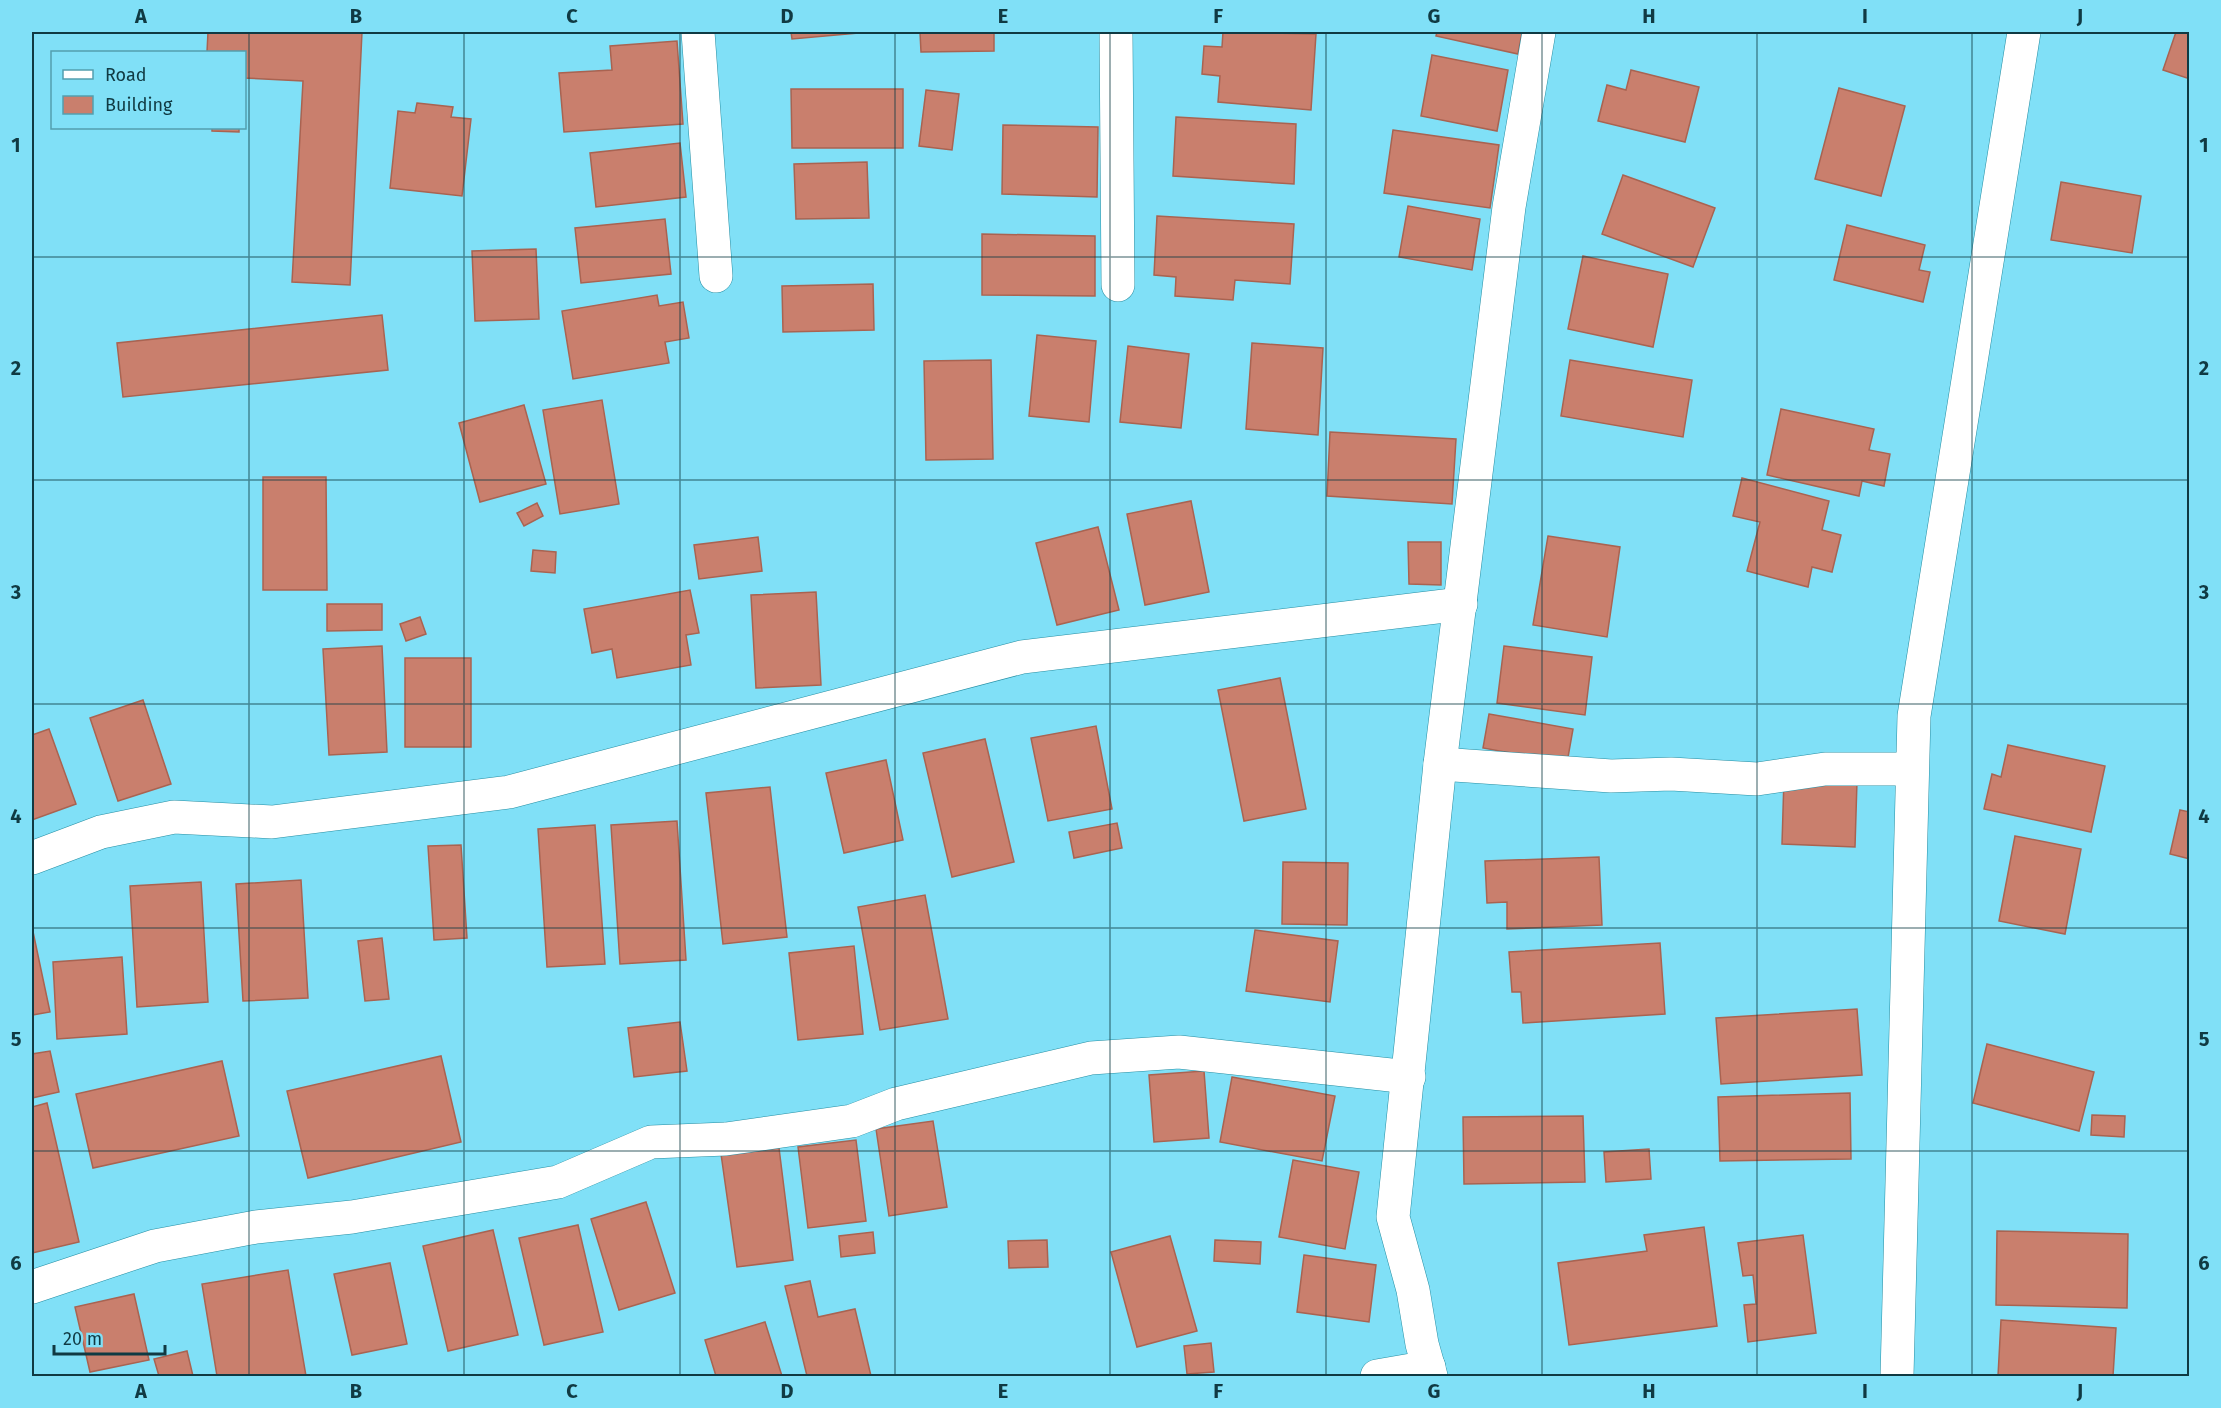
<svg xmlns="http://www.w3.org/2000/svg" width="2221" height="1408" font-family="'Fira Sans',sans-serif">
  <style>
    .building { fill: #c97f6d; stroke: #a96351; stroke-width: 1.5 }
    .lines { fill: none; stroke-linecap: round; stroke-linejoin: round }
    .minor-casing { stroke: #248ea3; stroke-width: 34 }
    .minor { stroke: #fff; stroke-width: 33 }
    .grid { fill: none; stroke: #103a43; stroke-width: 1.5; stroke-opacity: 0.55 }
    .neatline { fill: none; stroke: #103a43; stroke-width: 2 }
    .grid-label { font-size: 20px; text-anchor: middle; font-weight: bold; fill: #103a43 }
  </style>
  <rect width="100%" height="100%" fill="#80e0f7"/>
  <g class="building">
    <polygon points="208,32 362,32 350,285 292,282 303,81 244,78 244,52 207,52"/>
    <polygon points="791,32 870,32 792,39"/>
    <polygon points="920,32 994,32 994,51 921,52"/>
    <polygon points="1223,32 1316,34 1311,110 1218,102 1220,76 1202,74 1204,46 1222,47"/>
    <polygon points="1437,32 1516,32 1522,33 1518,54 1436,36"/>
    <polygon points="2176,32 2190,32 2190,79 2163,70"/>
    <polygon points="677,41 683,124 564,132 559,73 612,70 610,46"/>
    <polygon points="1432,55 1508,70 1497,131 1421,116"/>
    <polygon points="1631,70 1699,87 1685,142 1598,121 1607,85 1626,90"/>
    <polygon points="1839,88 1905,106 1881,196 1815,179"/>
    <polygon points="791,89 903,89 903,148 792,148"/>
    <polygon points="926,90 959,94 952,150 919,146"/>
    <polygon points="417,103 453,107 451,117 471,119 462,196 390,188 398,111 415,113"/>
    <polygon points="1176,117 1296,124 1294,184 1173,176"/>
    <polygon points="1003,125 1098,127 1097,197 1002,194"/>
    <polygon points="212,128 239,128 239,132 212,131"/>
    <polygon points="1393,130 1499,145 1490,208 1384,193"/>
    <polygon points="680,143 686,197 596,207 590,153"/>
    <polygon points="867,162 869,218 796,219 794,164"/>
    <polygon points="1623,175 1715,208 1693,267 1602,234"/>
    <polygon points="2061,182 2141,196 2132,253 2051,240"/>
    <polygon points="1408,206 1480,219 1472,270 1399,257"/>
    <polygon points="1157,216 1294,224 1290,284 1235,280 1233,300 1175,296 1176,277 1154,275"/>
    <polygon points="665,219 671,274 581,283 575,228"/>
    <polygon points="1847,225 1925,245 1919,270 1930,272 1923,302 1834,280"/>
    <polygon points="982,234 1095,236 1095,296 982,295"/>
    <polygon points="536,249 539,319 475,321 472,251"/>
    <polygon points="1583,256 1668,274 1653,347 1568,329"/>
    <polygon points="873,284 874,330 783,332 782,286"/>
    <polygon points="657,295 659,306 683,302 689,338 665,342 669,363 573,379 562,311"/>
    <polygon points="382,315 388,370 123,397 117,343"/>
    <polygon points="1037,335 1096,341 1089,422 1029,416"/>
    <polygon points="1252,343 1323,348 1318,435 1246,429"/>
    <polygon points="1128,346 1189,354 1181,428 1120,422"/>
    <polygon points="991,360 993,459 926,460 924,361"/>
    <polygon points="1570,360 1692,380 1683,437 1561,416"/>
    <polygon points="602,400 619,504 560,514 543,410"/>
    <polygon points="524,405 546,484 480,502 459,423"/>
    <polygon points="1781,409 1874,429 1869,450 1890,454 1884,486 1862,481 1859,496 1767,475"/>
    <polygon points="1330,432 1456,439 1452,504 1327,496"/>
    <polygon points="263,477 326,477 327,590 263,590"/>
    <polygon points="1742,478 1829,501 1822,530 1841,535 1832,572 1812,567 1808,587 1747,571 1760,522 1733,516"/>
    <polygon points="1191,501 1209,592 1145,605 1127,514"/>
    <polygon points="537,503 543,516 524,526 517,513"/>
    <polygon points="1098,527 1119,610 1057,625 1036,543"/>
    <polygon points="1548,536 1620,547 1607,637 1533,625"/>
    <polygon points="758,537 762,571 699,579 694,545"/>
    <polygon points="1408,542 1441,542 1441,585 1409,584"/>
    <polygon points="533,550 556,552 555,573 531,571"/>
    <polygon points="690,590 699,633 686,635 691,665 617,678 612,649 592,653 584,609"/>
    <polygon points="816,592 821,685 756,688 751,595"/>
    <polygon points="327,604 382,604 382,630 327,631"/>
    <polygon points="420,617 426,634 406,641 400,624"/>
    <polygon points="382,646 387,752 329,755 323,649"/>
    <polygon points="1504,646 1592,657 1585,715 1497,703"/>
    <rect x="405" y="658" width="66" height="89"/>
    <polygon points="1280,678 1306,809 1244,821 1218,690"/>
    <polygon points="143,700 171,784 118,801 90,718"/>
    <polygon points="1489,714 1573,729 1567,763 1483,748"/>
    <polygon points="1096,726 1112,809 1048,821 1031,738"/>
    <polygon points="49,729 76,804 32,820 32,735"/>
    <polygon points="985,739 1014,862 952,877 923,753"/>
    <polygon points="2008,745 2105,766 2091,832 1984,809 1992,774 2001,777"/>
    <polygon points="886,760 903,840 844,853 826,773"/>
    <polygon points="1784,778 1857,781 1855,847 1782,844"/>
    <polygon points="770,787 787,937 723,944 706,793"/>
    <polygon points="2180,810 2190,812 2190,859 2170,854"/>
    <polygon points="677,821 686,960 620,964 611,825"/>
    <polygon points="1117,823 1122,848 1074,858 1069,832"/>
    <polygon points="595,825 605,964 547,967 538,829"/>
    <polygon points="2015,836 2081,849 2065,934 1999,921"/>
    <polygon points="461,845 467,938 434,940 428,846"/>
    <polygon points="1599,857 1602,925 1507,929 1507,902 1487,903 1485,861"/>
    <polygon points="1283,862 1348,863 1347,925 1282,924"/>
    <polygon points="301,880 308,998 243,1001 236,884"/>
    <polygon points="201,882 208,1002 137,1007 130,886"/>
    <polygon points="925,895 948,1019 880,1030 858,907"/>
    <polygon points="32,927 50,1012 32,1015"/>
    <polygon points="1255,930 1338,941 1330,1002 1246,991"/>
    <polygon points="382,938 389,999 365,1001 358,941"/>
    <polygon points="1660,943 1665,1014 1523,1023 1521,992 1512,992 1509,952"/>
    <polygon points="854,946 863,1034 798,1040 789,953"/>
    <polygon points="122,957 127,1034 57,1039 53,962"/>
    <polygon points="1857,1009 1862,1075 1721,1084 1716,1018"/>
    <polygon points="680,1022 687,1071 634,1077 628,1028"/>
    <polygon points="1987,1044 2094,1072 2079,1131 1973,1103"/>
    <polygon points="50,1051 59,1092 32,1098 32,1054"/>
    <polygon points="441,1056 461,1142 308,1178 287,1091"/>
    <polygon points="222,1061 239,1136 93,1168 76,1094"/>
    <polygon points="1204,1071 1209,1138 1154,1142 1149,1075"/>
    <polygon points="1232,1077 1335,1096 1322,1161 1220,1142"/>
    <polygon points="1850,1093 1851,1159 1720,1161 1718,1097"/>
    <polygon points="47,1103 79,1242 32,1253 32,1107"/>
    <polygon points="2092,1115 2125,1116 2124,1137 2091,1135"/>
    <polygon points="1583,1116 1585,1182 1464,1184 1463,1117"/>
    <polygon points="933,1121 947,1207 889,1216 876,1129"/>
    <polygon points="856,1140 866,1221 808,1228 798,1147"/>
    <polygon points="779,1148 793,1260 737,1267 721,1154"/>
    <polygon points="1649,1149 1651,1179 1606,1182 1604,1152"/>
    <polygon points="1293,1160 1359,1172 1345,1249 1279,1237"/>
    <polygon points="646,1202 675,1293 619,1310 591,1219"/>
    <polygon points="578,1225 603,1332 544,1345 519,1238"/>
    <polygon points="1704,1227 1717,1326 1569,1345 1558,1263 1647,1251 1644,1235"/>
    <polygon points="493,1230 518,1335 448,1351 423,1246"/>
    <polygon points="1997,1231 2128,1234 2127,1308 1996,1305"/>
    <polygon points="873,1232 875,1253 841,1257 839,1236"/>
    <polygon points="1803,1235 1816,1333 1748,1342 1744,1305 1756,1304 1753,1275 1743,1276 1738,1243"/>
    <polygon points="1170,1236 1197,1331 1137,1347 1111,1252"/>
    <polygon points="1047,1240 1048,1267 1009,1268 1008,1241"/>
    <polygon points="1215,1240 1261,1242 1260,1264 1214,1261"/>
    <polygon points="1304,1255 1376,1265 1369,1322 1297,1312"/>
    <polygon points="390,1263 407,1344 352,1355 334,1274"/>
    <polygon points="288,1270 306,1376 217,1376 202,1284"/>
    <polygon points="810,1281 818,1317 855,1309 871,1376 807,1376 785,1286"/>
    <polygon points="134,1294 149,1360 90,1372 75,1307"/>
    <polygon points="2001,1320 2116,1328 2113,1376 1998,1376"/>
    <polygon points="765,1322 782,1376 716,1376 705,1340"/>
    <polygon points="1211,1343 1214,1372 1187,1374 1184,1346"/>
    <polygon points="187,1351 193,1376 159,1376 154,1359"/>
  </g>
  <g class="lines">
    <defs>
      <g id="minor">
        <polyline points="698,32 716,276"/>
        <polyline points="1116,32 1118,285"/>
        <polyline points="1440,764 1611,776 1671,774 1757,779 1825,769 1912,769"/>
        <polyline points="32,858 101,832 174,817 272,822 509,792 1022,657 1461,604"/>
        <polyline points="32,1287 155,1246 256,1227 352,1217 558,1182 651,1142 726,1139 852,1121 896,1104 1091,1058 1179,1052 1409,1077"/>
        <polyline points="1377,1376 1429,1367"/>
        <polyline points="1431,1376 1422,1344 1413,1290 1393,1217 1440,764 1509,207 1539,32"/>
        <polyline points="1897,1376 1914,716 2024,32"/>
      </g>
    </defs>
    <use href="#minor" class="minor-casing"/>
    <use href="#minor" class="minor"/>
  </g>
  <path class="grid" d="M249,32V1376M464,32V1376M680,32V1376M895,32V1376M1110,32V1376M1326,32V1376M1542,32V1376M1757,32V1376M1972,32V1376M32,257H2190M32,480H2190M32,704H2190M32,928H2190M32,1151H2190"/>
  <rect width="2221" height="1408" fill="none" stroke="#80e0f7" stroke-width="66"/>
  <rect x="51" y="51" width="195" height="78" fill="#80e0f7" stroke="#539eaf" stroke-width="1.5"/>
  <rect x="63" y="70" width="30" height="9" fill="#ffffff" stroke="#539eaf" stroke-width="1.5"/>
  <text x="105" y="81" font-size="18" fill="#103a43">Road</text>
  <rect x="63" y="96" width="30" height="18" fill="#c97f6d" stroke="#539eaf" stroke-width="1.5"/>
  <text x="105" y="111" font-size="18" fill="#103a43">Building</text>
  <path d="M54 1345v9h111v-9" fill="none" stroke="#103a43" stroke-width="3"/>
  <text x="63" y="1345" font-size="18" fill="#103a43" stroke="#80e0f7" stroke-width="4.5" paint-order="stroke">20 m</text>
  <rect x="33" y="33" width="2155" height="1342" class="neatline"/>
  <g class="grid-label">
    <text x="141" y="23">A</text>
    <text x="356" y="23">B</text>
    <text x="572" y="23">C</text>
    <text x="787" y="23">D</text>
    <text x="1003" y="23">E</text>
    <text x="1218" y="23">F</text>
    <text x="1434" y="23">G</text>
    <text x="1649" y="23">H</text>
    <text x="1865" y="23">I</text>
    <text x="2080" y="23">J</text>
    <text x="16" y="152">1</text>
    <text x="2204" y="152">1</text>
    <text x="16" y="375">2</text>
    <text x="2204" y="375">2</text>
    <text x="16" y="599">3</text>
    <text x="2204" y="599">3</text>
    <text x="16" y="823">4</text>
    <text x="2204" y="823">4</text>
    <text x="16" y="1046">5</text>
    <text x="2204" y="1046">5</text>
    <text x="16" y="1270">6</text>
    <text x="2204" y="1270">6</text>
    <text x="141" y="1398">A</text>
    <text x="356" y="1398">B</text>
    <text x="572" y="1398">C</text>
    <text x="787" y="1398">D</text>
    <text x="1003" y="1398">E</text>
    <text x="1218" y="1398">F</text>
    <text x="1434" y="1398">G</text>
    <text x="1649" y="1398">H</text>
    <text x="1865" y="1398">I</text>
    <text x="2080" y="1398">J</text>
  </g>
</svg>
